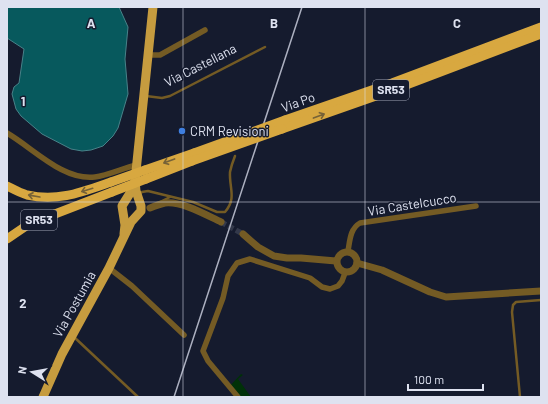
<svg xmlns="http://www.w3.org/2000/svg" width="548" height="404" font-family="Barlow,sans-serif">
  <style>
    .green { fill: #003108 }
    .water { fill: #07595d; stroke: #488289 }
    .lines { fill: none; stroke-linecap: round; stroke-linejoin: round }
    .minor-tunnel { stroke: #33394b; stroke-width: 5.5; stroke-dasharray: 5.5 3; stroke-linecap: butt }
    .service { stroke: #745b24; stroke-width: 2.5 }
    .minor { stroke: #745b24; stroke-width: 5.5 }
    .tertiary { stroke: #745b24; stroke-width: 7 }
    .primary { stroke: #c69c3f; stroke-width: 9 }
    .trunk { stroke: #d8a840; stroke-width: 9 }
    .rail { stroke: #acb0c0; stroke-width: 1.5 }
    .trunk-bridge { stroke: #d8a840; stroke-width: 9 }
    .oneway { stroke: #766237 }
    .grid { fill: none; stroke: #dee2f0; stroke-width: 1; stroke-opacity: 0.55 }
    .shop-dot { fill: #3f7fe0; stroke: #151b2e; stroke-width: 1.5 }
    .labels { text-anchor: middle; stroke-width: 3; stroke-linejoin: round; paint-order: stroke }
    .shield { fill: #151b2e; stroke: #a2a6b6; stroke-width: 1 }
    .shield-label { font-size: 12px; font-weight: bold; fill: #dee2f0 }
    .street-label { font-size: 13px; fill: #dee2f0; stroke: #151b2e }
    .poi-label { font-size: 13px; fill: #dee2f0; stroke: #151b2e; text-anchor: start }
    .grid-label { font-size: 13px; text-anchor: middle; font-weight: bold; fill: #dee2f0; stroke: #151b2e; stroke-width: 3; stroke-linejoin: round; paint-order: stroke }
  </style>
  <rect width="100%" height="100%" fill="#151b2e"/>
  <polygon class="green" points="241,374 243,375 238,379 251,397 237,397 228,388"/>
  <polygon class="water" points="7,7 119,7 128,27 125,59 128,94 118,128 113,136 103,146 91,150 82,151 71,149 42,134 21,116 16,109 12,94 14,87 19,83 24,49 7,38"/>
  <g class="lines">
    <polyline class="minor-tunnel" points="221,222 243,234"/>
    <g class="service">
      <polyline points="146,96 162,98 170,96 265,47"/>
      <path d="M138,195L142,192L148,191L193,202L217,212H225C237,198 229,188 230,172C231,167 233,161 235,156"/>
      <polyline points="160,202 170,197"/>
      <polyline points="74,337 138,397"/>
      <polyline points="520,397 512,312 513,305 516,302 541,300"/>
    </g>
    <g class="minor">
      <polyline points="149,55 160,55 205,30"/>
      <path d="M7,133C33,148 63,181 95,177C109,175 123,168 137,165"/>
      <path d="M348,251C350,240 350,229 360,223L476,206"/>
      <polyline points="109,268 132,286 184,335"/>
      <polyline points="238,397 208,361 203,351 223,298 228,276 237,263 250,259 310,278 322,287 330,289 338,286 342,281 345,273"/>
    </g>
    <g class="tertiary">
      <path d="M150,208C155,206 160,204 165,203C182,201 206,215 221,222"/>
      <polyline points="243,234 258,247 274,256 287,258 301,258 336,261"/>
      <circle cx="347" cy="262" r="10"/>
      <polyline points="357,263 382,270 430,292 446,297 541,291"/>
    </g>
    <g class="primary">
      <polyline points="124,234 125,225 122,206 132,190 135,183"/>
      <polyline points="43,397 62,354 109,268 131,222 141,211 141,206 136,191 135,181 153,7"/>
    </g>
    <g class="trunk">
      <polyline points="285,120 392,83 541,27"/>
      <polyline points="282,129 393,90 541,34"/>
      <polyline points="145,170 194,153"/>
      <polyline points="146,179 192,161"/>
      <path d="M7,186C13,189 20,193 27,195C58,202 82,192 111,182"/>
      <polyline points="7,239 29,224 112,192"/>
    </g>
    <polyline class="rail" points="174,397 302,7"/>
    <g class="trunk-bridge">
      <polyline points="194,153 285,120"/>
      <polyline points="192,161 282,129"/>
      <polyline points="111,182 145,170"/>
      <polyline points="112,192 146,179"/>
    </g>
  </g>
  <defs><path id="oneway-shaft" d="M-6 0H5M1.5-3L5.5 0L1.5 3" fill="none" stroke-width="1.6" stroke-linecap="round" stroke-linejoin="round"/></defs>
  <g class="oneway">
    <use href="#oneway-shaft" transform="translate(319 116) rotate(-20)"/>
    <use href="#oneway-shaft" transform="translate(169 161) rotate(160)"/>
    <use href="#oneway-shaft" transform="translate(87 190) rotate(163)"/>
    <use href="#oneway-shaft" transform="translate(34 196) rotate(-170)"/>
  </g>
  <path class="grid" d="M183,7V397M365,7V397M7,202H541"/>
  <circle class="shop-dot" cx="182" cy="131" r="4"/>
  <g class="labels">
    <g class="shield">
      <rect x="373" y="80" width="36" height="20" rx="3"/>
      <rect x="21" y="210" width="36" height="20" rx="3"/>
    </g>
    <g class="shield-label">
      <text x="391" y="94">SR53</text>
      <text x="39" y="224">SR53</text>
    </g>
    <g class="street-label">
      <text transform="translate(200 65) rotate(-27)" y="5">Via Castellana</text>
      <text transform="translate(298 102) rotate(-19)" y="5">Via Po</text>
      <text transform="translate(412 204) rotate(-9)" y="5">Via Castelcucco</text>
      <text transform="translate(74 304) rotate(-61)" y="5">Via Postumia</text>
    </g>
    <g class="poi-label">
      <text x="190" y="136">CRM Revisioni</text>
    </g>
  </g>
  <g class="grid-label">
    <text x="91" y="28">A</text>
    <text x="274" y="28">B</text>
    <text x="457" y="28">C</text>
    <text x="23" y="106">1</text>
    <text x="23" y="308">2</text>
  </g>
  <rect width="548" height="404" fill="none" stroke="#dee2f0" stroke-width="16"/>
  <g transform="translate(32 372) rotate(281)" stroke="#151b2e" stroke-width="3" paint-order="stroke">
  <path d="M0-3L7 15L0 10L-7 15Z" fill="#dee2f0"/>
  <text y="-6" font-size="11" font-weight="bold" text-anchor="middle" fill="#dee2f0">N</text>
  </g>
  <path d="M408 384v6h75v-6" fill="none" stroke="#dee2f0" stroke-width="2"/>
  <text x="414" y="384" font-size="12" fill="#dee2f0" stroke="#151b2e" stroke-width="3" paint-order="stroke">100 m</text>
</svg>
